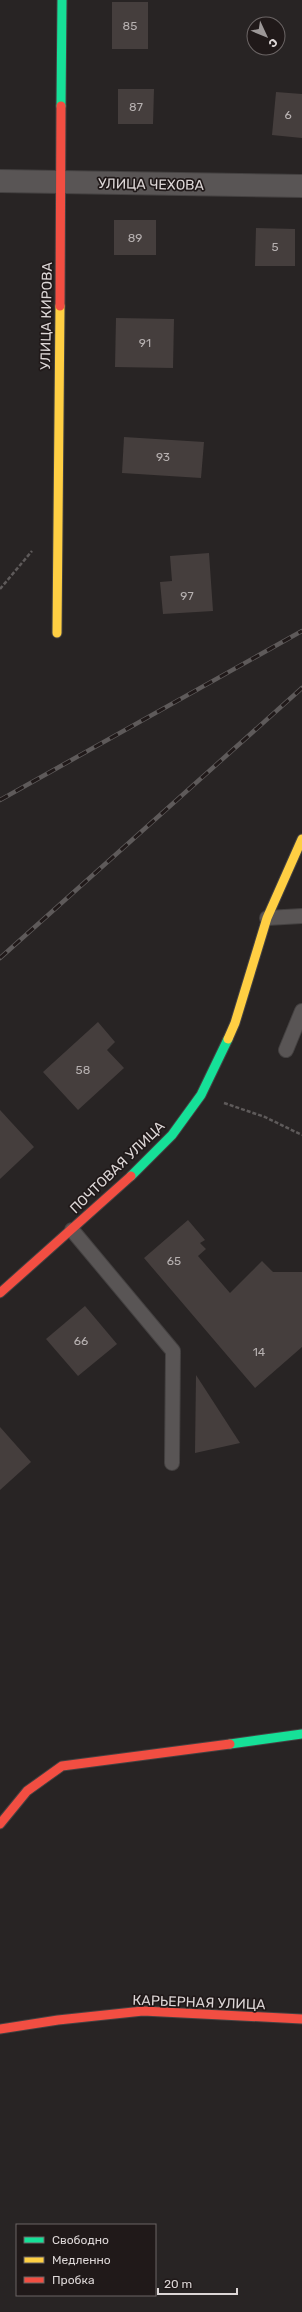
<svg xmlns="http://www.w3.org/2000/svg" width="302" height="2312" font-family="Rubik,sans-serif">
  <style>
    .building { fill: #453e3d }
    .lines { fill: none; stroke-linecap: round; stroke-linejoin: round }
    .lane-casing { stroke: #444141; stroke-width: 16 }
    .street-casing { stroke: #444141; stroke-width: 24 }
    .fast-casing { stroke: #444141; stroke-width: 11 }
    .slow-casing { stroke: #444141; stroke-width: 11 }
    .jam-casing { stroke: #444141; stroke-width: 11 }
    .path { stroke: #5e5a5a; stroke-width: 2.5; stroke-dasharray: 4 2; stroke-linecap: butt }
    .lane { stroke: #595555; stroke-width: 14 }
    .street { stroke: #595555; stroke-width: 22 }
    .fast { stroke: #16e098; stroke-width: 9 }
    .slow { stroke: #ffcf43; stroke-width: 9 }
    .jam { stroke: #f24e42; stroke-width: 9 }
    .rail-casing { stroke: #5e5a5a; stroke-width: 4.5 }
    .rail { stroke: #201919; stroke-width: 3; stroke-dasharray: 9; stroke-linecap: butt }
    .labels { text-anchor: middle; stroke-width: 3.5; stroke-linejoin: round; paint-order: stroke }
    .number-label { font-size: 12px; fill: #b6b0b0 }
    .street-label { font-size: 14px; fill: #dcd6d6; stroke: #201919 }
  </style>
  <rect width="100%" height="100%" fill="#282424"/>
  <g class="building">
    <rect x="112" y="2" width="36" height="47"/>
    <polygon points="118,89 154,89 153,124 118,124"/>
    <polygon points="276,92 302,94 302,138 272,135"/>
    <rect x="114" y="220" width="42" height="35"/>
    <polygon points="256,228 295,229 295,266 255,266"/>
    <polygon points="116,318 174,319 173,368 115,367"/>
    <polygon points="124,437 204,442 201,478 122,473"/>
    <polygon points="209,553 213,611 163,614 160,582 172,581 170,556"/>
    <polygon points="98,1022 115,1042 107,1050 124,1068 78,1110 43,1072"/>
    <polygon points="0,1110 34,1147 0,1179"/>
    <polygon points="188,1220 205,1240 200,1243 206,1249 198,1256 230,1293 262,1261 273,1272 302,1272 302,1347 255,1388 144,1258"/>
    <polygon points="85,1306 117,1344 78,1376 46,1339"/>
    <polygon points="196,1375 240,1443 195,1453"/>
    <polygon points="0,1427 31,1462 0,1490"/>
  </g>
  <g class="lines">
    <defs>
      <g id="lane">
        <polyline points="267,918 302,916"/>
        <polyline points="286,1050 302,1011"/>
        <polyline points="72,1230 173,1351 172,1463"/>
      </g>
      <polyline id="street" points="0,181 302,186"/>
      <g id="fast">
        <polyline points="61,106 62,0"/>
        <polyline points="131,1176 172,1135 201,1095 228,1039"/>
        <polyline points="230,1744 302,1734"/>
      </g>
      <g id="slow">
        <polyline points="57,633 60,306"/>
        <polyline points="228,1039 235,1023 267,918 302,839"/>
      </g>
      <g id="jam">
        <polyline points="60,306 61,106"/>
        <polyline points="0,1293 131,1176"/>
        <polyline points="0,1824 27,1791 62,1766 230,1744"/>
        <polyline points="0,2029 58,2020 143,2011 302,2019"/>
      </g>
    </defs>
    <use href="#lane" class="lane-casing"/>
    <use href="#street" class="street-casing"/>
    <use href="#fast" class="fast-casing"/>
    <use href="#slow" class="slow-casing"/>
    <use href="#jam" class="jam-casing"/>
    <g class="path">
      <polyline points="0,589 32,551"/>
      <polyline points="224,1103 265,1117 302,1135"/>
    </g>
    <use href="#lane" class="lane"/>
    <use href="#street" class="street"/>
    <use href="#fast" class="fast"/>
    <use href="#slow" class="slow"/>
    <use href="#jam" class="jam"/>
    <defs>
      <g id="rail">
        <polyline points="0,800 302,631"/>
        <polyline points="0,958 302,688"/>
      </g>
    </defs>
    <use href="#rail" class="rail-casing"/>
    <use href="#rail" class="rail"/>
  </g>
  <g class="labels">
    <g class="number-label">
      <text x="130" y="30">85</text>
      <text x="136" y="111">87</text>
      <text x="288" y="119">6</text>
      <text x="135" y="242">89</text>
      <text x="275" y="251">5</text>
      <text x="145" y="347">91</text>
      <text x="163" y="461">93</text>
      <text x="187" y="600">97</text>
      <text x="83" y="1074">58</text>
      <text x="174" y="1265">65</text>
      <text x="81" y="1345">66</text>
      <text x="259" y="1356">14</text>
    </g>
    <g class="street-label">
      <text transform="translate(151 184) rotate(1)" y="5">УЛИЦА ЧЕХОВА</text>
      <text transform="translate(46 316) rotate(-89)" y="5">УЛИЦА КИРОВА</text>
      <text transform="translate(117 1167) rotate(-44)" y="5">ПОЧТОВАЯ УЛИЦА</text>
      <text transform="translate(199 2002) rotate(2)" y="5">КАРЬЕРНАЯ УЛИЦА</text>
    </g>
  </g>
  <rect x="16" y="2224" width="140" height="72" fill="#201919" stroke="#6b6565"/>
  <rect x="24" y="2237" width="20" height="6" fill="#16e098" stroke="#6b6565"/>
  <text x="52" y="2244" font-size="12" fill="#dcd6d6">Свободно</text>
  <rect x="24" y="2257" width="20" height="6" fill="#ffcf43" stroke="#6b6565"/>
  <text x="52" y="2264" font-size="12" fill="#dcd6d6">Медленно</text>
  <rect x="24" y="2277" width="20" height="6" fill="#f24e42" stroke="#6b6565"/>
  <text x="52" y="2284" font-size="12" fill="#dcd6d6">Пробка</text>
  <g transform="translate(266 36) rotate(134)"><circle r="19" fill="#201919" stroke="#6b6565"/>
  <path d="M0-3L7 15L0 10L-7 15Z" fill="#9d9898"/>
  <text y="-6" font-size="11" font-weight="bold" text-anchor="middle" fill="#dcd6d6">С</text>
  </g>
  <path d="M158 2288v6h79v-6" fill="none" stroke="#dcd6d6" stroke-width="2"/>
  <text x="164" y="2288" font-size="12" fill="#dcd6d6" stroke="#201919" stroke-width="3" paint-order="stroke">20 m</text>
</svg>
